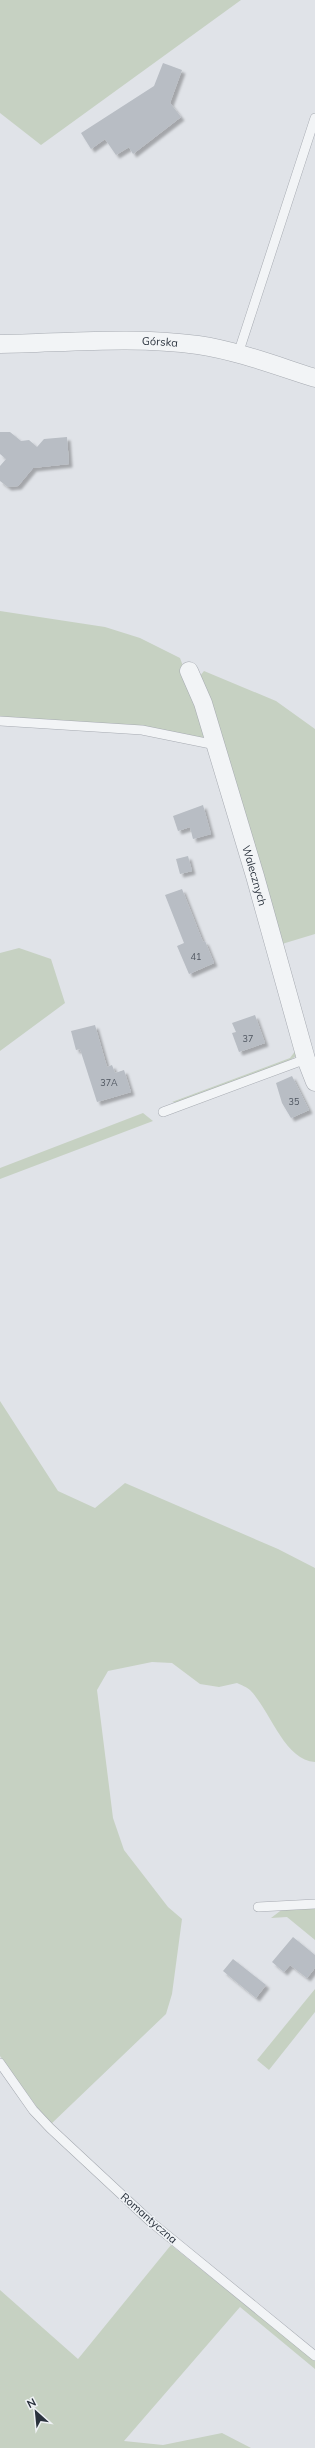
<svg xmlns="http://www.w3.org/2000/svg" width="315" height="2448" font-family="Mulish,sans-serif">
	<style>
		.green { fill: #c6d1c2 }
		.building { fill: #b8bdc4; filter: url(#shadow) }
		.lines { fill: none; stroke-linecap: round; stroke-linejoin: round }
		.service-casing { stroke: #a6aab1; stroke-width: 10 }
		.minor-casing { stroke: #a6aab1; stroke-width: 19 }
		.service { stroke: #f2f4f6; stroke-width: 9 }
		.minor { stroke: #f2f4f6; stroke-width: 18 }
		.labels { text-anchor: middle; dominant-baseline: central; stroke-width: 3; stroke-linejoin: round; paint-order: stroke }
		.number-label { font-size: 9px; fill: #4e555f }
		.street-label { font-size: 11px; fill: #2a323d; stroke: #eff2f5 }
	</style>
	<defs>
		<filter id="shadow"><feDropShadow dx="3.5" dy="3.5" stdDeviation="1" flood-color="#0004"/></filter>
	</defs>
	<rect width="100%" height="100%" fill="#e0e3e8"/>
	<path class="green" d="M 0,0 L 241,0 L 41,145 L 0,113 Z
		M 0,611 L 105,627 L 140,638 L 180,658 L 210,739 L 143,727 L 0,717 Z
		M 204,671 L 276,701 L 315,729 L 315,934 L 282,944 L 199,677 Z
		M 19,948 L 51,959 L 65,1003 L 0,1051 L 0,953 Z
		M 296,1050 L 298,1055 L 290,1060 L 177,1103 L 172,1102 L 290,1058 Z
		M 143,1113 L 153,1121 L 0,1179 L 0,1168 Z
		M 0,1401 L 58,1491 L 95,1508 L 125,1483 L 278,1549 L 315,1568 L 315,1762 C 284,1760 270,1710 250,1690 C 247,1687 241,1685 237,1683 L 219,1687 L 200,1684 L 172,1663 L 152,1662 L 108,1671 L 97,1690 L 113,1818 L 124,1850 L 168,1907 L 182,1919 L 172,1994 L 166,2014 L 50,2125 L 0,2056 Z
		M 315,1907 L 315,1940 L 287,1917 L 271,1918 L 284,1908 Z
		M 315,1989 L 315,2012 L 269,2070 L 257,2060 Z
		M 171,2245 L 315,2361 L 315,2369 L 240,2307 L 124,2441 L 163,2445 L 222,2433 L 251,2448 L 0,2448 L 0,2290 L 78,2359 Z"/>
	<path class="building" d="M 163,63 L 182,70 L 170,103 L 181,117 L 133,154 L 129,147 L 116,155 L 105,139 L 91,149 L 81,133 L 154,86 Z
		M 0,432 L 10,432 L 21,441 L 29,440 L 37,447 L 44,439 L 67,437 L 69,464 L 33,468 L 18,486 L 8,487 L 0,481 L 0,466 L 6,459 L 0,454 Z
		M 203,805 L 211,834 L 193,839 L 190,827 L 178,831 L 173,816 Z
		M 188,856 L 192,871 L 180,874 L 176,859 Z
		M 182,889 L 203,942 L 205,941 L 214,963 L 189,974 L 177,946 L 184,943 L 165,895 Z
		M 255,1015 L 265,1043 L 239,1052 L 232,1033 L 236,1032 L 232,1023 Z
		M 95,1025 L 107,1067 L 112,1065 L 115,1073 L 124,1070 L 131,1092 L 97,1102 L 80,1049 L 76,1050 L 71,1031 Z
		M 292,1076 L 309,1110 L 291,1118 L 282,1103 L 276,1083 Z
		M 293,1937 L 315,1955 L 315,1968 L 307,1978 L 290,1965 L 284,1972 L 272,1962 Z
		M 233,1959 L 266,1985 L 256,1998 L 223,1971 Z"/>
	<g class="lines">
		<defs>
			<path id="service" d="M 238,354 L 315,118
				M 0,721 L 142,730 L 216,745
				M 163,1112 L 306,1059
				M 258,1907 L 315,1904
				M 0,2063 L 33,2110 L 50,2128 L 151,2222 L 315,2356"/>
			<g id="minor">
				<path id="s1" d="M 0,344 C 65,343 133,336 198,345 C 238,351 277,366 315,378"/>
				<path id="s2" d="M 189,671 L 203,703 L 255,876 L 306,1059 L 315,1082"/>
			</g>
		</defs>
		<use href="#service" class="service-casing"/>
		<use href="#minor" class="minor-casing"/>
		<use href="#service" class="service"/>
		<use href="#minor" class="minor"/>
	</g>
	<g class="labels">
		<g class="number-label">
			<text x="196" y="956">41</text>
			<text x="248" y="1038">37</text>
			<text x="109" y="1082">37A</text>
			<text x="294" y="1101">35</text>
		</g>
		<g class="street-label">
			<text stroke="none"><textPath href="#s1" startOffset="160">Górska</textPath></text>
			<text stroke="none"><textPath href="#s2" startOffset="215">Walecznych</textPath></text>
			<text transform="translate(149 2218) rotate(41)">Romantyczna</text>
		</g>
	</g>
	<g transform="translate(36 2412) rotate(333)" stroke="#eff2f5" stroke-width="3" paint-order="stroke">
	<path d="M0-3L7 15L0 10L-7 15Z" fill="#2a323d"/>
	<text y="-6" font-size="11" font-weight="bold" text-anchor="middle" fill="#2a323d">N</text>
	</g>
</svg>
